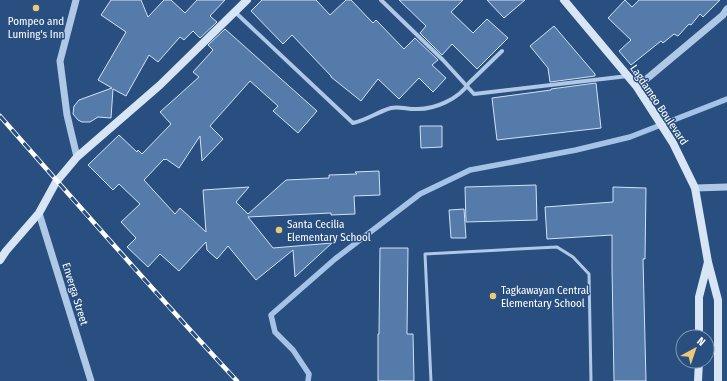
<svg xmlns="http://www.w3.org/2000/svg" width="727" height="381" font-family="'Fira Sans Condensed',sans-serif">
	<style>
		.lines { fill: none; stroke-linecap: round; stroke-linejoin: round }
		.stream { stroke: #a4c3e6; stroke-width: 5.5 }
		.building { fill: #547baa; stroke: #d2e2f5 }
		.service { stroke: #afc8e6; stroke-width: 3 }
		.minor { stroke: #afc8e6; stroke-width: 4 }
		.tertiary { stroke: #afc8e6; stroke-width: 7 }
		.secondary { stroke: #d8e5f5; stroke-width: 8 }
		.rail-casing { stroke: #fff; stroke-width: 4.5 }
		.rail { stroke: #284f80; stroke-width: 3; stroke-dasharray: 9; stroke-linecap: butt }
		.poi-dot { fill: #edc976; stroke: #284f80; stroke-width: 1.5 }
		.labels { text-anchor: middle; dominant-baseline: central; stroke-width: 3; stroke-linejoin: round; paint-order: stroke }
		.poi-label { font-size: 11px; fill: #fff; stroke: #284f80; text-anchor: start }
		.street-label { font-size: 11px; fill: #fff; stroke: #284f80 }
	</style>
	<rect width="100%" height="100%" fill="#284f80"/>
	<g class="lines">
		<path class="stream" d="M 308,381 L 309,374 L 293,350 L 275,332 L 271,315 L 335,259 L 420,194 L 470,170 L 576,150 L 630,137 L 727,99"/>
	</g>
	<path class="building" d="M 111,0 L 141,0 L 148,17 L 164,0 L 171,0 L 185,13 L 197,0 L 225,0 L 210,16 L 217,22 L 200,38 L 193,31 L 184,40 L 180,37 L 158,62 L 149,55 L 126,96 L 113,89 L 111,118 L 98,117 L 90,122 L 82,122 L 78,120 L 73,114 L 74,106 L 79,100 L 112,88 L 98,80 L 126,32 L 101,15 Z
		M 262,0 L 316,0 L 330,15 L 346,0 L 351,0 L 373,23 L 376,20 L 404,49 L 415,38 L 438,60 L 432,65 L 446,78 L 433,92 L 419,78 L 399,99 L 378,79 L 361,101 L 331,77 L 331,76 L 292,35 L 283,44 L 251,11 Z
		M 399,0 L 463,0 L 451,12 L 473,33 L 487,19 L 508,38 L 477,69 L 452,44 L 442,55 L 420,33 L 426,26 Z
		M 487,0 L 525,0 L 504,18 Z
		M 625,0 L 632,7 L 639,0 L 720,0 L 703,17 L 700,14 L 691,25 L 689,24 L 678,36 L 674,34 L 663,43 L 661,41 L 631,65 L 619,51 L 631,40 L 608,18 Z
		M 554,26 L 595,74 L 595,76 L 550,82 L 548,68 L 530,46 Z
		M 225,29 L 317,111 L 298,133 L 273,111 L 278,106 L 250,81 L 210,126 L 223,139 L 202,161 L 200,136 L 179,168 L 166,159 L 165,160 L 164,159 L 144,180 L 175,214 L 180,208 L 206,232 L 203,190 L 249,187 L 236,202 L 248,214 L 286,180 L 329,178 L 329,175 L 357,174 L 355,172 L 379,171 L 380,195 L 354,196 L 355,214 L 331,215 L 331,213 L 248,217 L 273,248 L 332,243 L 295,277 L 293,250 L 256,280 L 228,246 L 217,259 L 207,250 L 206,242 L 179,271 L 160,254 L 148,267 L 127,247 L 136,238 L 121,222 L 140,204 L 119,184 L 113,190 L 88,165 L 119,135 L 137,152 L 138,150 L 142,154 L 171,124 L 160,112 L 199,77 L 193,72 L 213,50 L 208,45 Z
		M 596,83 L 601,128 L 497,140 L 492,98 L 551,90 L 551,89 Z
		M 420,126 L 442,126 L 442,147 L 421,148 Z
		M 536,185 L 537,220 L 466,222 L 465,187 Z
		M 613,187 L 646,188 L 645,259 L 643,259 L 646,381 L 614,381 L 612,268 L 612,235 L 547,239 L 545,207 L 613,202 Z
		M 464,209 L 466,238 L 451,238 L 449,210 Z
		M 380,248 L 408,248 L 407,334 L 413,334 L 414,381 L 378,381 L 378,334 L 379,334 Z"/>
	<g class="lines">
		<path class="service" d="M 431,381 L 425,254 L 557,247 L 573,257 L 589,274 L 591,381"/>
		<path class="minor" d="M 381,0 L 443,60 L 474,94 L 628,76
			M 235,12 L 353,123 C 367,120 377,112 391,108 C 398,106 407,109 415,109 C 434,110 459,99 469,83 L 502,51"/>
		<path class="tertiary" d="M 76,0 L 60,61 L 67,115 L 77,157
			M 637,87 L 723,15 L 727,9
			M 695,188 L 727,187
			M 39,213 L 91,381"/>
		<path class="secondary" d="M 564,0 L 637,87 L 673,143 L 695,188 L 708,262 L 718,300 L 718,381
			M 0,260 L 6,251 L 39,213 L 56,182 L 77,157 L 160,85 L 247,0
			M 699,337 L 699,297 L 708,262
			M 698,381 L 699,361"/>
		<defs>
			<path id="rail" d="M 0,116 C 78,205 156,294 237,381"/>
		</defs>
		<use href="#rail" class="rail-casing"/>
		<use href="#rail" class="rail"/>
	</g>
	<g class="poi-dot">
		<circle cx="36" cy="8" r="4"/>
		<circle cx="279" cy="230" r="4"/>
		<circle cx="493" cy="296" r="4"/>
	</g>
	<g class="labels">
		<g class="poi-label">
			<text x="36" y="21" text-anchor="middle">Pompeo and<tspan x="36" dy="13">Luming's Inn</tspan></text>
			<text x="287" y="224">Santa Cecilia<tspan x="287" dy="13">Elementary School</tspan></text>
			<text x="501" y="290">Tagkawayan Central<tspan x="501" dy="13">Elementary School</tspan></text>
		</g>
		<g class="street-label">
			<text transform="translate(659 105) rotate(56)">Lagdameo Boulevard</text>
			<text transform="translate(75 294) rotate(73)">Enverga Street</text>
		</g>
	</g>
	<g transform="translate(695 349) rotate(40)"><circle r="19" fill="#284f80" stroke="#7e95b3"/>
	<path d="M0-3L7 15L0 10L-7 15Z" fill="#edc976"/>
	<text y="-6" font-size="11" font-weight="bold" text-anchor="middle" fill="#ffffff">N</text>
	</g>
</svg>
